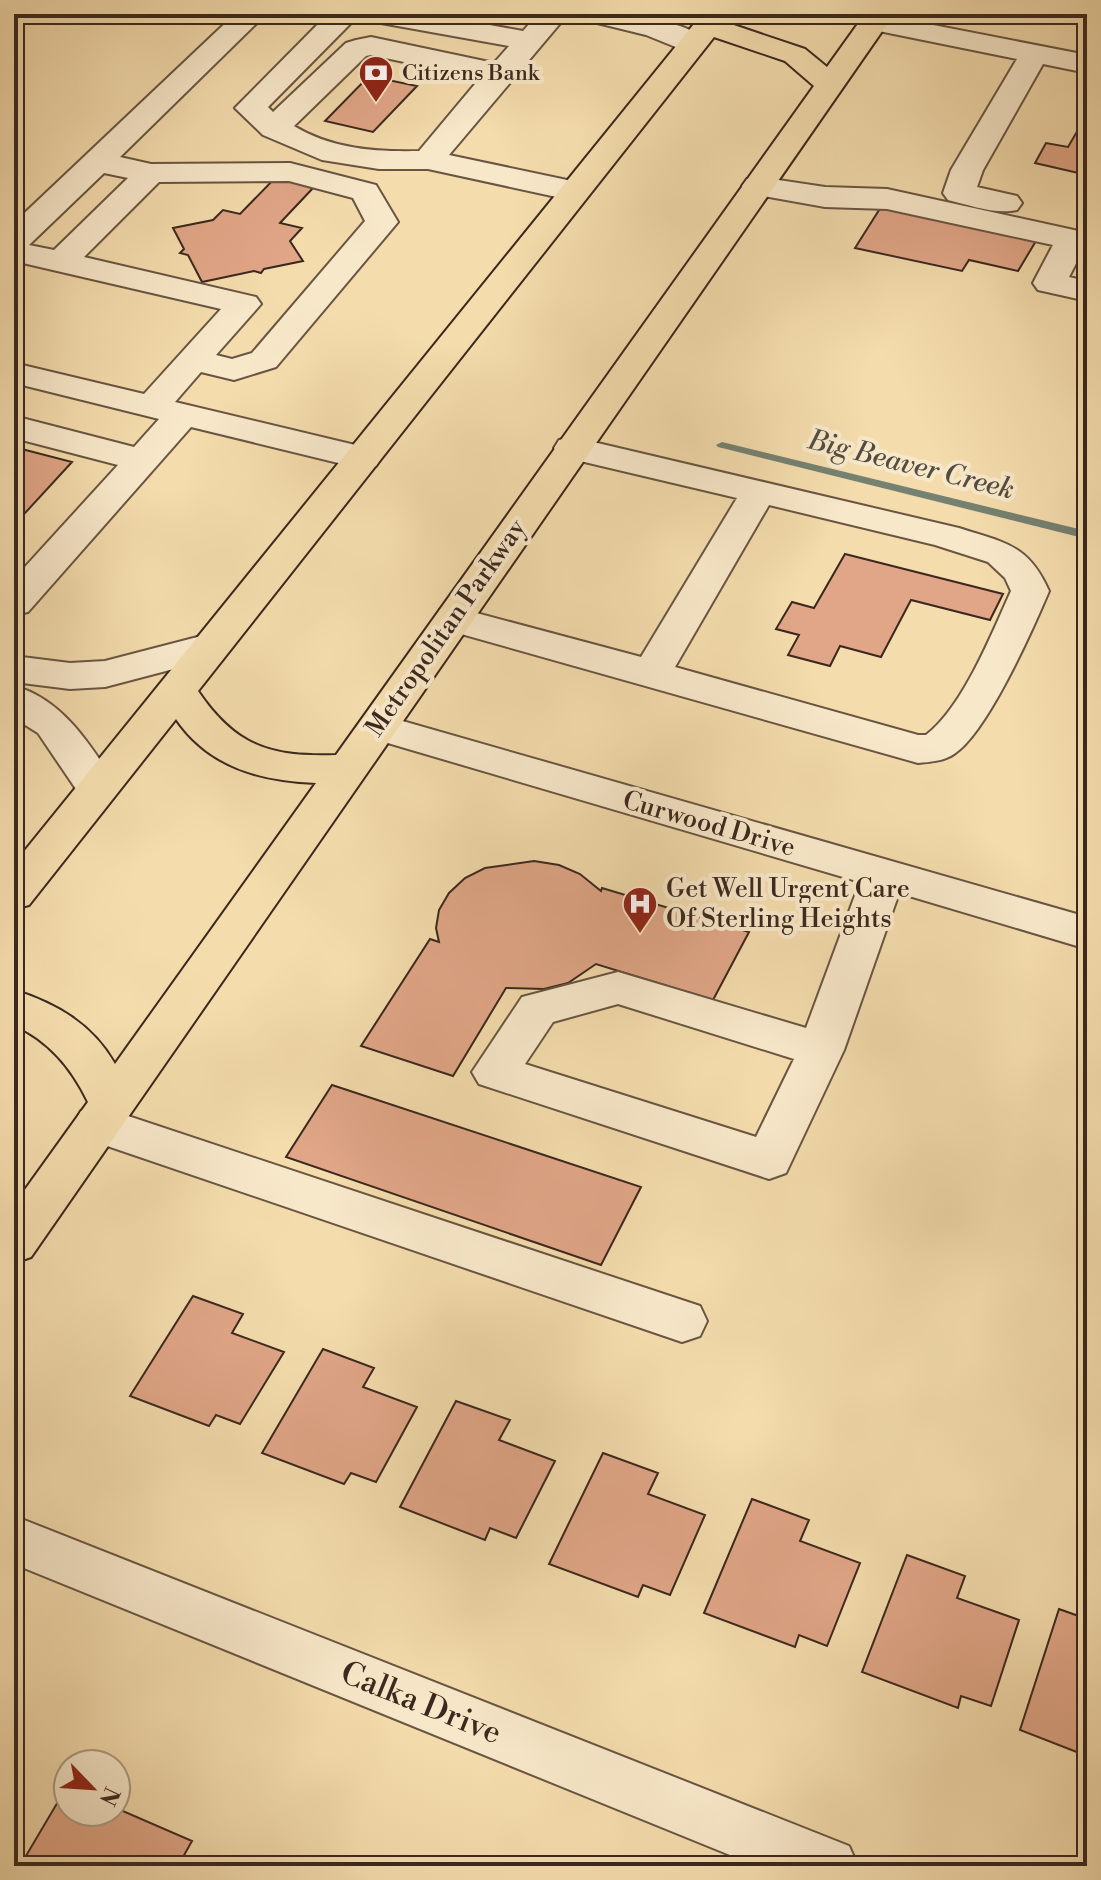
<svg xmlns="http://www.w3.org/2000/svg" width="1101" height="1880" font-family="'Libre Bodoni',serif">
	<style>
		.lines { fill: none; stroke-linecap: round; stroke-linejoin: round }
		.stream { fill: #758171; fill-rule: evenodd }
		.building { fill: #e0a687; stroke: #3b281e; stroke-width: 2 }
		.minor-casing { stroke: #695542; stroke-width: 4 }
		.major-casing { stroke: #3b281e; stroke-width: 4 }
		.minor { fill: #f8e8ca; fill-rule: evenodd }
		.major { fill: #f4dcad; fill-rule: evenodd }
		.labels { text-anchor: middle; dominant-baseline: central; stroke-width: 8; stroke-linejoin: round; paint-order: stroke }
		.far-poi-label { font-size: 22px; fill: #3b281e; stroke: #f8e8ca; text-anchor: start }
		.street-label { font-size: 26px; fill: #3b281e; stroke: #f8e8ca }
		.poi-label { font-size: 26px; fill: #3b281e; stroke: #f8e8ca; text-anchor: start }
		.water-label { font-size: 28px; font-style: italic; fill: #534d41; stroke: #f8e8ca }
		.near-street-label { font-size: 32px; fill: #3b281e; stroke: #f8e8ca }
	</style>
	<rect width="100%" height="100%" fill="#f4dcad"/>
	<filter id="stains"><feTurbulence type="fractalNoise" baseFrequency=".0025" numOctaves="4"/><feColorMatrix values="0 0 0 0 .2 0 0 0 0 .09 0 0 0 0 .02 0 0 0 .5 -.17"/></filter>
	<radialGradient id="worn" r=".72"><stop offset=".6" stop-color="#630" stop-opacity="0"/><stop offset="1" stop-color="#630" stop-opacity=".3"/></radialGradient>
	<g class="lines">
		<path class="stream" d="M 722,442 L 1087,531 L 1087,539 L 718,447 L 716,445 Z"/>
	</g>
	<path class="building" d="M 369,76 L 417,86 L 373,132 L 325,121 Z
		M 1085,118 L 1087,175 L 1035,163 L 1046,143 L 1068,147 Z
		M 275,178 L 314,187 L 280,223 L 302,228 L 290,241 L 303,261 L 264,269 L 261,273 L 254,271 L 202,282 L 188,255 L 180,253 L 184,249 L 173,228 L 213,220 L 223,210 L 240,214 Z
		M 881,207 L 1036,241 L 1018,271 L 969,260 L 962,271 L 855,248 Z
		M 14,447 L 72,462 L 14,525 Z
		M 845,554 L 1003,594 L 990,620 L 911,600 L 881,657 L 840,646 L 830,666 L 788,655 L 799,635 L 776,629 L 792,602 L 814,608 Z
		M 534,861 L 559,865 L 580,874 L 601,891 L 602,888 L 749,932 L 713,1000 L 596,964 L 568,983 L 544,989 L 506,988 L 453,1076 L 361,1046 L 430,939 L 439,942 L 436,928 L 439,910 L 449,893 L 465,878 L 485,868 Z
		M 332,1085 L 641,1187 L 601,1265 L 286,1157 Z
		M 193,1296 L 243,1314 L 232,1333 L 284,1352 L 240,1424 L 216,1415 L 209,1426 L 130,1396 Z
		M 323,1349 L 374,1368 L 363,1387 L 417,1407 L 376,1482 L 351,1473 L 344,1484 L 262,1453 Z
		M 456,1401 L 510,1420 L 499,1440 L 555,1461 L 516,1538 L 490,1528 L 485,1540 L 400,1507 Z
		M 603,1453 L 658,1473 L 648,1494 L 705,1515 L 670,1595 L 643,1585 L 638,1597 L 549,1564 Z
		M 752,1499 L 809,1520 L 800,1541 L 860,1563 L 827,1646 L 799,1635 L 795,1647 L 704,1613 Z
		M 907,1555 L 965,1576 L 957,1598 L 1019,1620 L 991,1706 L 961,1696 L 958,1708 L 862,1672 Z
		M 1059,1609 L 1087,1619 L 1087,1756 L 1020,1730 Z
		M 59,1800 L 68,1804 L 68,1812 L 91,1814 L 116,1812 L 116,1808 L 192,1841 L 178,1866 L 20,1866 Z"/>
	<g class="lines">
		<defs>
			<path id="minor" d="M 235,14 L 266,14 L 120,157 L 151,164 L 290,163 L 376,185 L 398,222 L 276,367 L 234,380 L 201,372 L 175,402 L 376,450 L 381,458 L 376,466 L 363,469 L 191,427 L 28,612 L 14,615 L 14,579 L 118,465 L 14,438 L 14,416 L 134,447 L 159,419 L 14,383 L 14,363 L 144,394 L 221,309 L 14,261 L 14,223 ZM 104,173 L 128,178 L 54,250 L 29,245 ZM 289,181 L 353,198 L 365,221 L 252,353 L 232,359 L 216,355 L 261,304 L 256,297 L 84,257 L 159,182 Z
				M 328,14 L 429,14 L 523,31 L 538,14 L 568,14 L 449,155 L 586,184 L 591,191 L 586,198 L 575,201 L 428,169 L 379,169 L 322,160 L 263,135 L 235,108 ZM 370,20 L 381,23 L 509,46 L 494,63 L 371,37 L 356,40 L 346,43 L 273,112 L 268,107 L 351,23 ZM 371,55 L 480,78 L 419,151 C 375,152 332,149 294,126 L 366,56 Z
				M 581,14 C 612,14 688,16 708,44 L 703,50 L 693,53 L 683,50 L 646,35 L 585,20 Z
				M 877,14 L 1087,55 L 1087,73 L 1043,64 L 983,170 L 977,187 L 1017,196 L 1022,203 L 1017,210 C 996,215 969,205 948,200 L 943,193 L 951,170 L 1017,59 L 864,28 L 860,22 L 864,16 Z
				M 758,177 L 825,187 L 887,189 L 1083,232 L 1087,242 L 1069,277 L 1087,281 L 1087,301 L 1038,290 L 1033,283 L 1053,245 L 887,209 L 825,207 L 747,193 L 742,186 L 747,179 Z
				M 572,437 L 959,528 C 1005,543 1028,544 1049,591 C 1033,629 987,733 954,754 C 944,761 930,762 918,763 L 440,628 L 435,619 L 440,610 L 454,607 L 641,657 L 737,498 L 559,456 L 554,448 L 559,440 ZM 769,505 L 935,545 L 988,562 L 1005,578 L 1011,591 C 992,633 963,707 926,735 L 918,735 L 675,667 Z
				M 209,634 L 223,638 L 229,647 L 223,656 L 105,687 L 70,689 L 14,682 L 14,656 L 70,663 L 105,661 Z
				M 14,686 C 63,699 92,747 118,788 L 112,798 L 97,802 L 82,798 L 38,733 L 14,718 Z
				M 378,714 L 1087,917 L 1087,949 L 899,893 L 844,1050 L 786,1173 L 769,1179 L 479,1084 L 472,1072 L 522,997 L 618,972 L 806,1028 L 860,882 L 364,736 L 358,727 L 364,718 ZM 618,1004 L 794,1059 L 756,1137 L 525,1064 L 553,1022 Z
				M 98,1106 L 700,1306 L 707,1321 L 700,1336 L 682,1342 L 81,1137 L 74,1124 L 81,1111 Z
				M 14,1516 L 849,1846 L 858,1866 L 757,1866 L 14,1564 Z"/>
			<path id="major" d="M 702,14 L 731,14 L 725,22 L 805,49 L 827,67 L 865,14 L 894,14 L 31,1257 L 14,1263 L 14,1205 L 88,1102 C 71,1067 49,1041 14,1025 L 14,990 C 57,1004 92,1024 115,1064 L 316,783 C 260,781 209,767 176,719 L 29,905 L 14,909 L 14,864 ZM 714,37 L 785,61 L 814,86 L 336,755 C 271,757 236,747 198,691 Z"/>
		</defs>
		<use href="#minor" class="minor-casing"/>
		<use href="#major" class="major-casing"/>
		<use href="#minor" class="minor"/>
		<use href="#major" class="major"/>
	</g>
	<defs>
		<symbol id="bank-pin" viewBox="-11 -11 22 30"><path d="M0 17L-7.5 6A9.5 9.5 0 1 1 7.5 6Z" fill="#8f2418" stroke="#f8e8ca"/><path d="M-6-4H6V4H-6ZM0-2.3a2.3 2.3 0 1 0 0 4.6a2.3 2.3 0 1 0 0-4.6Z" fill="#fff"/></symbol>
		<symbol id="hospital-pin" viewBox="-11 -11 22 30"><path d="M0 17L-7.5 6A9.5 9.5 0 1 1 7.5 6Z" fill="#8f2418" stroke="#f8e8ca"/><path d="M-5-5h3v3.5h4V-5h3V5h-3V1.5h-4V5h-3Z" fill="#fff"/></symbol>
	</defs>
	<g fill-rule="evenodd">
		<use href="#bank-pin" x="356" y="53" width="40" height="54"/>
		<use href="#hospital-pin" x="620" y="884" width="40" height="54"/>
	</g>
	<g class="labels">
		<g class="far-poi-label">
			<text x="402" y="73">Citizens Bank</text>
		</g>
		<g class="street-label">
			<text transform="translate(446 628) rotate(-55)">Metropolitan Parkway</text>
			<text transform="translate(709 824) rotate(16)">Curwood Drive</text>
		</g>
		<g class="poi-label">
			<text x="666" y="889">Get Well Urgent Care<tspan x="666" dy="30">Of Sterling Heights</tspan></text>
		</g>
		<g class="water-label">
			<text transform="translate(911 465) rotate(14)">Big Beaver Creek</text>
		</g>
		<g class="near-street-label">
			<text transform="translate(421 1703) rotate(22)">Calka Drive</text>
		</g>
	</g>
	<rect width="1101" height="1880" fill="none" stroke="#f4dcad" stroke-width="48"/>
	<rect x="16" y="16" width="1069" height="1848" fill="none" stroke="#3b281e" stroke-width="4"/>
	<rect x="24" y="24" width="1053" height="1832" fill="none" stroke="#3b281e" stroke-width="2"/>
	<g transform="translate(92 1788) rotate(115)"><circle r="38" fill="#f8e8ca" stroke="#ac9b85" stroke-width="2"/>
	<path d="M0-6L14 30L0 20L-14 30Z" fill="#8f2418"/>
	<text y="-12" font-size="22" font-weight="bold" text-anchor="middle" fill="#3b281e">N</text>
	</g>
	<rect width="100%" height="100%" filter="url(#stains)"/>
	<rect width="100%" height="100%" fill="url(#worn)"/>
</svg>
